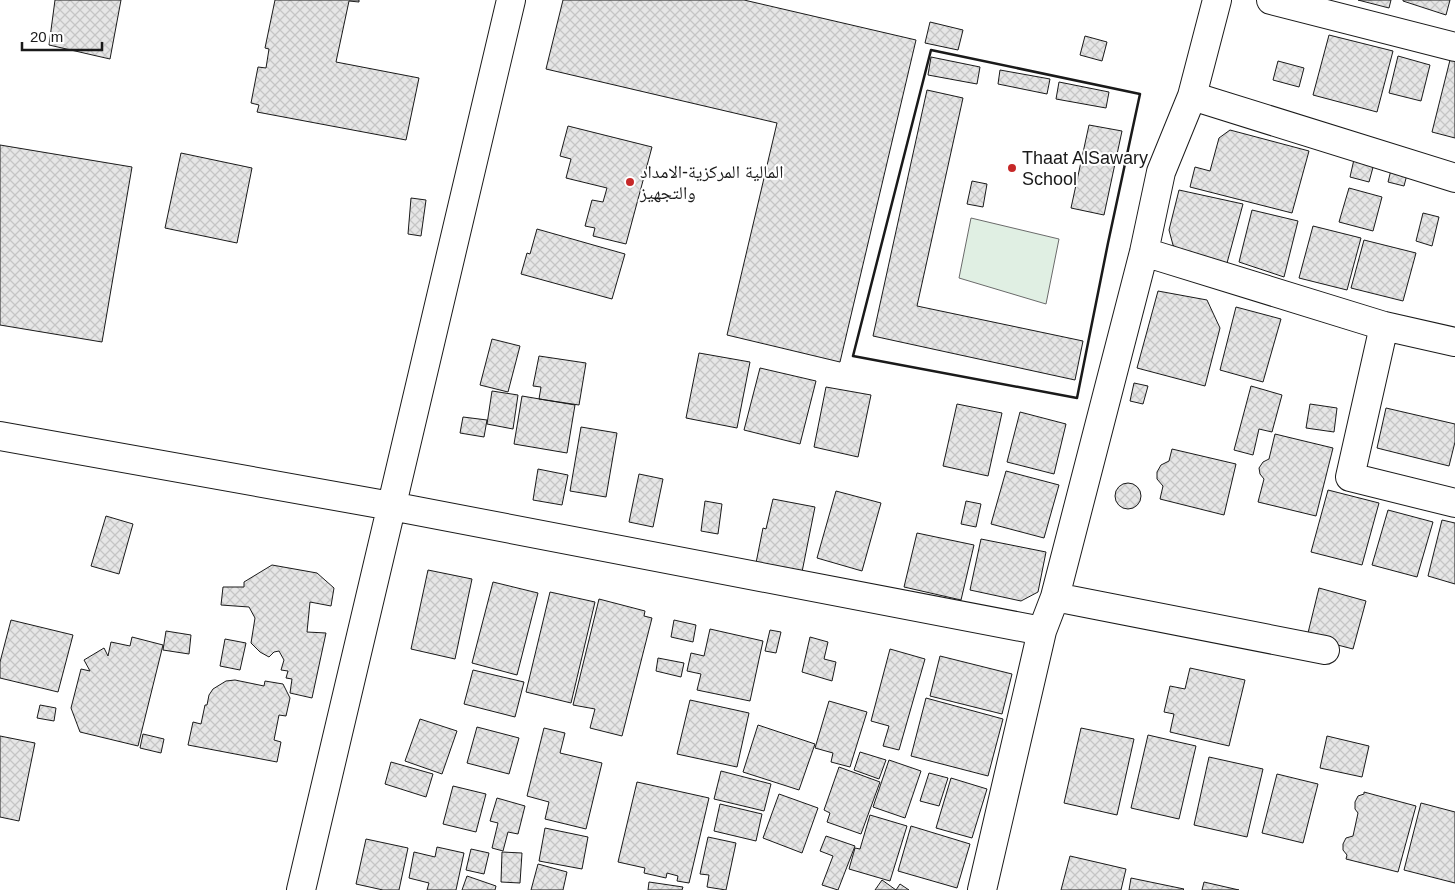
<svg xmlns="http://www.w3.org/2000/svg" width="1455" height="890" font-family="Helvetica,'Noto Naskh Arabic',sans-serif">
	<style>
		.green { fill: #e0efe3; stroke: #6a6a6a }
		.building { fill: url(#building-cross-hatch); stroke: #1a1a1a }
		.lines { fill: none; stroke-linecap: round; stroke-linejoin: round }
		.minor-casing { stroke: #1a1a1a; stroke-width: 30 }
		.minor { stroke: #fff; stroke-width: 28 }
		.wall { stroke: #1a1a1a; stroke-width: 2.5 }
		.poi-dot { fill: #c62828; stroke: #fff; stroke-width: 2 }
		.labels { text-anchor: middle; dominant-baseline: central; stroke-width: 4; stroke-linejoin: round; paint-order: stroke }
		.poi-label { font-size: 18px; fill: #1a1a1a; stroke: #fff; text-anchor: start }
	</style>
	<defs>
		<pattern id="building-cross-hatch" width="8" height="8" patternUnits="userSpaceOnUse" patternTransform="scale(1.25)"><rect width="8" height="8" fill="#e6e6e6"/><path d="M0 0l8 8M0 8l8-8" fill="none" stroke="#c5c5c5"/></pattern>
	</defs>
	<rect width="100%" height="100%" fill="#fff"/>
	<path class="green" d="M 971,218 L 1059,239 L 1046,304 L 959,278 Z"/>
	<path class="building" d="M 55,0 L 121,0 L 110,59 L 49,45 Z
		M 275,0 L 359,0 L 359,2 L 349,1 L 336,62 L 419,78 L 406,140 L 257,112 L 259,105 L 251,103 L 258,67 L 266,68 L 269,49 L 265,48 Z
		M 563,0 L 744,0 L 916,40 L 840,362 L 727,335 L 777,123 L 546,69 Z
		M 1358,0 L 1391,0 L 1389,8 Z
		M 1403,0 L 1450,0 L 1446,15 L 1403,1 Z
		M 930,22 L 963,30 L 958,50 L 925,43 Z
		M 1329,35 L 1393,51 L 1377,112 L 1313,95 Z
		M 1085,36 L 1107,42 L 1102,61 L 1080,55 Z
		M 1398,56 L 1430,65 L 1421,101 L 1389,93 Z
		M 931,57 L 980,67 L 977,84 L 928,75 Z
		M 1450,60 L 1455,61 L 1455,138 L 1432,132 Z
		M 1278,61 L 1304,68 L 1299,87 L 1273,80 Z
		M 1000,70 L 1050,79 L 1047,94 L 998,84 Z
		M 1059,82 L 1109,92 L 1106,108 L 1056,99 Z
		M 927,90 L 963,98 L 917,306 L 1083,341 L 1075,380 L 873,336 Z
		M 1089,125 L 1122,131 L 1104,215 L 1071,208 Z
		M 568,126 L 652,147 L 626,244 L 593,236 L 595,228 L 585,226 L 592,200 L 603,202 L 607,188 L 566,178 L 571,159 L 560,156 Z
		M 1230,130 L 1309,151 L 1292,213 L 1190,187 L 1195,167 L 1210,171 L 1219,138 Z
		M 0,145 L 132,167 L 102,342 L 0,325 Z
		M 181,153 L 252,168 L 237,243 L 165,228 Z
		M 1355,155 L 1375,160 L 1369,182 L 1350,177 Z
		M 1393,162 L 1409,167 L 1404,186 L 1388,182 Z
		M 972,181 L 987,184 L 983,207 L 967,204 Z
		M 1349,188 L 1382,197 L 1373,231 L 1339,222 Z
		M 1179,190 L 1243,204 L 1227,263 L 1185,256 L 1173,245 L 1169,230 Z
		M 411,198 L 426,200 L 421,236 L 408,234 Z
		M 1252,210 L 1298,221 L 1284,277 L 1239,262 Z
		M 1423,213 L 1439,217 L 1432,246 L 1416,241 Z
		M 1313,226 L 1361,238 L 1347,290 L 1299,278 Z
		M 537,229 L 625,254 L 612,299 L 521,274 L 527,253 L 530,254 Z
		M 1364,240 L 1416,253 L 1403,301 L 1351,288 Z
		M 1158,291 L 1207,300 L 1220,328 L 1205,386 L 1137,368 Z
		M 1236,307 L 1281,319 L 1263,382 L 1220,370 Z
		M 492,339 L 520,346 L 508,392 L 480,385 Z
		M 699,353 L 750,362 L 737,428 L 686,418 Z
		M 539,356 L 586,363 L 579,405 L 539,399 L 541,387 L 533,386 Z
		M 760,368 L 816,381 L 800,444 L 744,430 Z
		M 1134,383 L 1148,386 L 1143,404 L 1130,401 Z
		M 1251,386 L 1282,395 L 1272,432 L 1259,429 L 1253,455 L 1234,450 Z
		M 826,387 L 871,395 L 858,457 L 814,447 Z
		M 492,391 L 518,395 L 513,429 L 487,424 Z
		M 522,396 L 575,405 L 567,453 L 514,444 Z
		M 957,404 L 1002,413 L 988,476 L 943,466 Z
		M 1310,404 L 1337,408 L 1334,432 L 1306,428 Z
		M 1386,408 L 1455,424 L 1455,442 L 1449,466 L 1377,448 Z
		M 1020,412 L 1066,424 L 1054,474 L 1007,462 Z
		M 463,417 L 487,420 L 484,437 L 460,433 Z
		M 581,427 L 617,433 L 606,497 L 570,491 Z
		M 1275,434 L 1333,448 L 1316,516 L 1258,502 L 1264,479 L 1260,474 L 1259,468 L 1263,462 L 1269,459 Z
		M 1172,449 L 1236,464 L 1224,515 L 1160,499 L 1163,486 L 1157,479 L 1157,472 L 1161,465 L 1169,461 Z
		M 538,469 L 568,475 L 562,505 L 533,500 Z
		M 1006,471 L 1059,485 L 1044,538 L 991,524 Z
		M 639,474 L 663,479 L 653,527 L 629,522 Z
		M1115 496a13 13 0 1 1 26 0a13 13 0 1 1-26 0Z
		M 1328,490 L 1379,503 L 1362,565 L 1311,552 Z
		M 836,491 L 881,503 L 862,571 L 817,558 Z
		M 773,499 L 815,507 L 802,572 L 756,563 L 763,528 L 766,529 Z
		M 705,501 L 722,504 L 718,534 L 701,531 Z
		M 966,501 L 981,504 L 976,527 L 961,524 Z
		M 1388,510 L 1433,522 L 1417,577 L 1372,565 Z
		M 106,516 L 133,524 L 119,574 L 91,566 Z
		M 1442,520 L 1455,523 L 1455,584 L 1428,576 Z
		M 917,533 L 974,545 L 961,600 L 904,587 Z
		M 981,539 L 1046,552 L 1038,592 L 1021,601 L 970,590 Z
		M 272,565 L 317,573 L 334,588 L 331,606 L 310,602 L 307,632 L 326,633 L 312,698 L 290,693 L 292,679 L 286,678 L 288,671 L 281,670 L 284,660 L 279,651 L 274,652 L 269,657 L 260,652 L 251,643 L 255,618 L 249,607 L 221,605 L 223,587 L 244,587 L 244,582 Z
		M 428,570 L 472,579 L 455,659 L 411,649 Z
		M 493,582 L 538,593 L 517,675 L 472,663 Z
		M 1319,588 L 1366,601 L 1353,649 L 1307,637 Z
		M 550,592 L 595,602 L 571,703 L 526,692 Z
		M 599,599 L 645,611 L 644,616 L 652,618 L 622,736 L 590,728 L 595,709 L 573,705 Z
		M 11,620 L 73,635 L 58,692 L 0,678 L 0,662 Z
		M 674,620 L 696,625 L 693,642 L 671,637 Z
		M 710,629 L 763,641 L 750,701 L 697,690 L 701,674 L 687,671 L 691,653 L 704,656 Z
		M 770,630 L 781,632 L 776,653 L 765,651 Z
		M 166,631 L 191,635 L 189,654 L 163,650 Z
		M 132,637 L 163,645 L 138,746 L 80,732 L 71,708 L 81,669 L 90,671 L 84,660 L 104,648 L 108,656 L 111,642 L 130,646 Z
		M 810,637 L 828,642 L 824,659 L 836,662 L 832,681 L 802,672 Z
		M 225,639 L 246,643 L 240,670 L 220,666 Z
		M 890,649 L 925,659 L 899,750 L 883,746 L 889,726 L 871,721 Z
		M 940,656 L 1012,674 L 1002,714 L 930,696 Z
		M 658,658 L 684,663 L 681,677 L 656,671 Z
		M 1190,668 L 1245,680 L 1229,746 L 1170,732 L 1174,714 L 1164,712 L 1170,686 L 1185,689 Z
		M 473,670 L 524,682 L 515,717 L 464,704 Z
		M 235,680 L 264,686 L 265,681 L 283,684 L 290,698 L 286,716 L 279,715 L 274,740 L 281,742 L 277,762 L 188,745 L 193,722 L 201,724 L 205,705 L 207,705 L 209,695 L 213,689 L 226,681 Z
		M 926,698 L 1003,719 L 988,776 L 911,756 Z
		M 690,700 L 749,713 L 737,767 L 677,754 Z
		M 829,701 L 867,712 L 850,767 L 831,762 L 833,753 L 815,748 Z
		M 40,705 L 56,708 L 54,721 L 37,718 Z
		M 420,719 L 457,731 L 442,774 L 405,761 Z
		M 758,725 L 815,744 L 799,790 L 743,772 Z
		M 477,727 L 519,738 L 509,774 L 467,763 Z
		M 544,728 L 565,733 L 560,753 L 602,763 L 586,829 L 545,819 L 549,802 L 527,796 Z
		M 1081,728 L 1134,739 L 1117,815 L 1064,803 Z
		M 143,734 L 164,739 L 161,753 L 140,748 Z
		M 1148,735 L 1196,746 L 1179,819 L 1131,808 Z
		M 0,736 L 35,743 L 19,821 L 0,817 Z
		M 1327,736 L 1369,746 L 1362,777 L 1320,768 Z
		M 860,752 L 886,760 L 879,779 L 854,770 Z
		M 1209,757 L 1263,769 L 1247,837 L 1194,825 Z
		M 889,760 L 921,771 L 905,818 L 873,807 Z
		M 391,762 L 433,774 L 426,797 L 385,784 Z
		M 839,767 L 880,782 L 861,834 L 827,822 L 830,813 L 824,810 Z
		M 721,771 L 771,784 L 764,811 L 714,799 Z
		M 929,773 L 948,778 L 939,806 L 920,801 Z
		M 1277,774 L 1318,784 L 1303,843 L 1262,833 Z
		M 951,778 L 987,789 L 972,838 L 936,828 Z
		M 637,782 L 709,798 L 689,883 L 677,881 L 678,876 L 667,873 L 666,878 L 644,873 L 645,868 L 618,862 Z
		M 453,786 L 486,794 L 476,832 L 443,824 Z
		M 1364,792 L 1416,806 L 1398,872 L 1346,859 L 1347,855 L 1343,850 L 1343,844 L 1346,838 L 1353,836 L 1358,813 L 1355,809 L 1355,802 L 1358,796 L 1364,794 Z
		M 779,794 L 818,808 L 802,853 L 763,838 Z
		M 497,798 L 525,806 L 518,834 L 508,832 L 503,851 L 492,848 L 498,823 L 490,821 Z
		M 1421,803 L 1455,812 L 1455,883 L 1404,870 Z
		M 720,804 L 762,814 L 756,841 L 714,831 Z
		M 870,815 L 907,826 L 890,881 L 849,869 L 855,848 L 860,849 Z
		M 911,826 L 970,844 L 957,888 L 898,871 Z
		M 545,828 L 588,837 L 582,869 L 539,861 Z
		M 826,836 L 855,846 L 838,890 L 822,885 L 833,856 L 820,851 Z
		M 708,837 L 736,843 L 726,890 L 707,887 L 709,875 L 700,874 Z
		M 366,839 L 408,848 L 399,890 L 383,890 L 356,884 Z
		M 437,847 L 464,853 L 456,890 L 427,890 L 429,883 L 409,878 L 414,852 L 435,857 Z
		M 471,849 L 489,853 L 484,874 L 466,870 Z
		M 502,852 L 522,853 L 520,883 L 501,882 Z
		M 1070,856 L 1126,869 L 1121,890 L 1061,890 Z
		M 538,864 L 567,872 L 563,890 L 531,890 Z
		M 467,876 L 496,886 L 495,890 L 462,890 Z
		M 1131,878 L 1184,889 L 1183,890 L 1129,890 Z
		M 882,880 L 896,890 L 875,890 Z
		M 649,882 L 683,887 L 682,890 L 648,890 Z
		M 1204,882 L 1239,890 L 1202,890 Z
		M 900,884 L 909,890 L 896,890 Z"/>
	<g class="lines">
		<defs>
			<path id="minor" d="M 1271,0 L 1455,47
				M 1192,96 L 1455,178
				M 1144,252 L 1384,326 L 1455,342
				M 1384,326 L 1350,477 L 1455,503
				M 0,436 L 391,506 L 1042,631
				M 1055,597 L 1325,650
				M 301,890 L 511,0
				M 982,890 L 1042,631 L 1055,597 L 1144,252 L 1161,172 L 1192,96 L 1217,0"/>
		</defs>
		<use href="#minor" class="minor-casing"/>
		<use href="#minor" class="minor"/>
		<path class="wall" d="M 931,50 L 1140,94 L 1108,243 L 1077,398 L 853,356 Z"/>
	</g>
	<g class="poi-dot">
		<circle cx="1012" cy="168" r="5"/>
		<circle cx="630" cy="182" r="5"/>
	</g>
	<g class="labels">
		<g class="poi-label">
			<text x="1022" y="158">Thaat AlSawary<tspan x="1022" dy="21">School</tspan></text>
			<text x="640" y="172">المالية المركزية-الامداد<tspan x="640" dy="21">والتجهيز</tspan></text>
		</g>
	</g>
	<path d="M22 42v8h80v-8" fill="none" stroke="#1a1a1a" stroke-width="2.5"/>
	<text x="30" y="42" font-size="15" fill="#1a1a1a" stroke="#ffffff" stroke-width="4" paint-order="stroke">20 m</text>
</svg>
